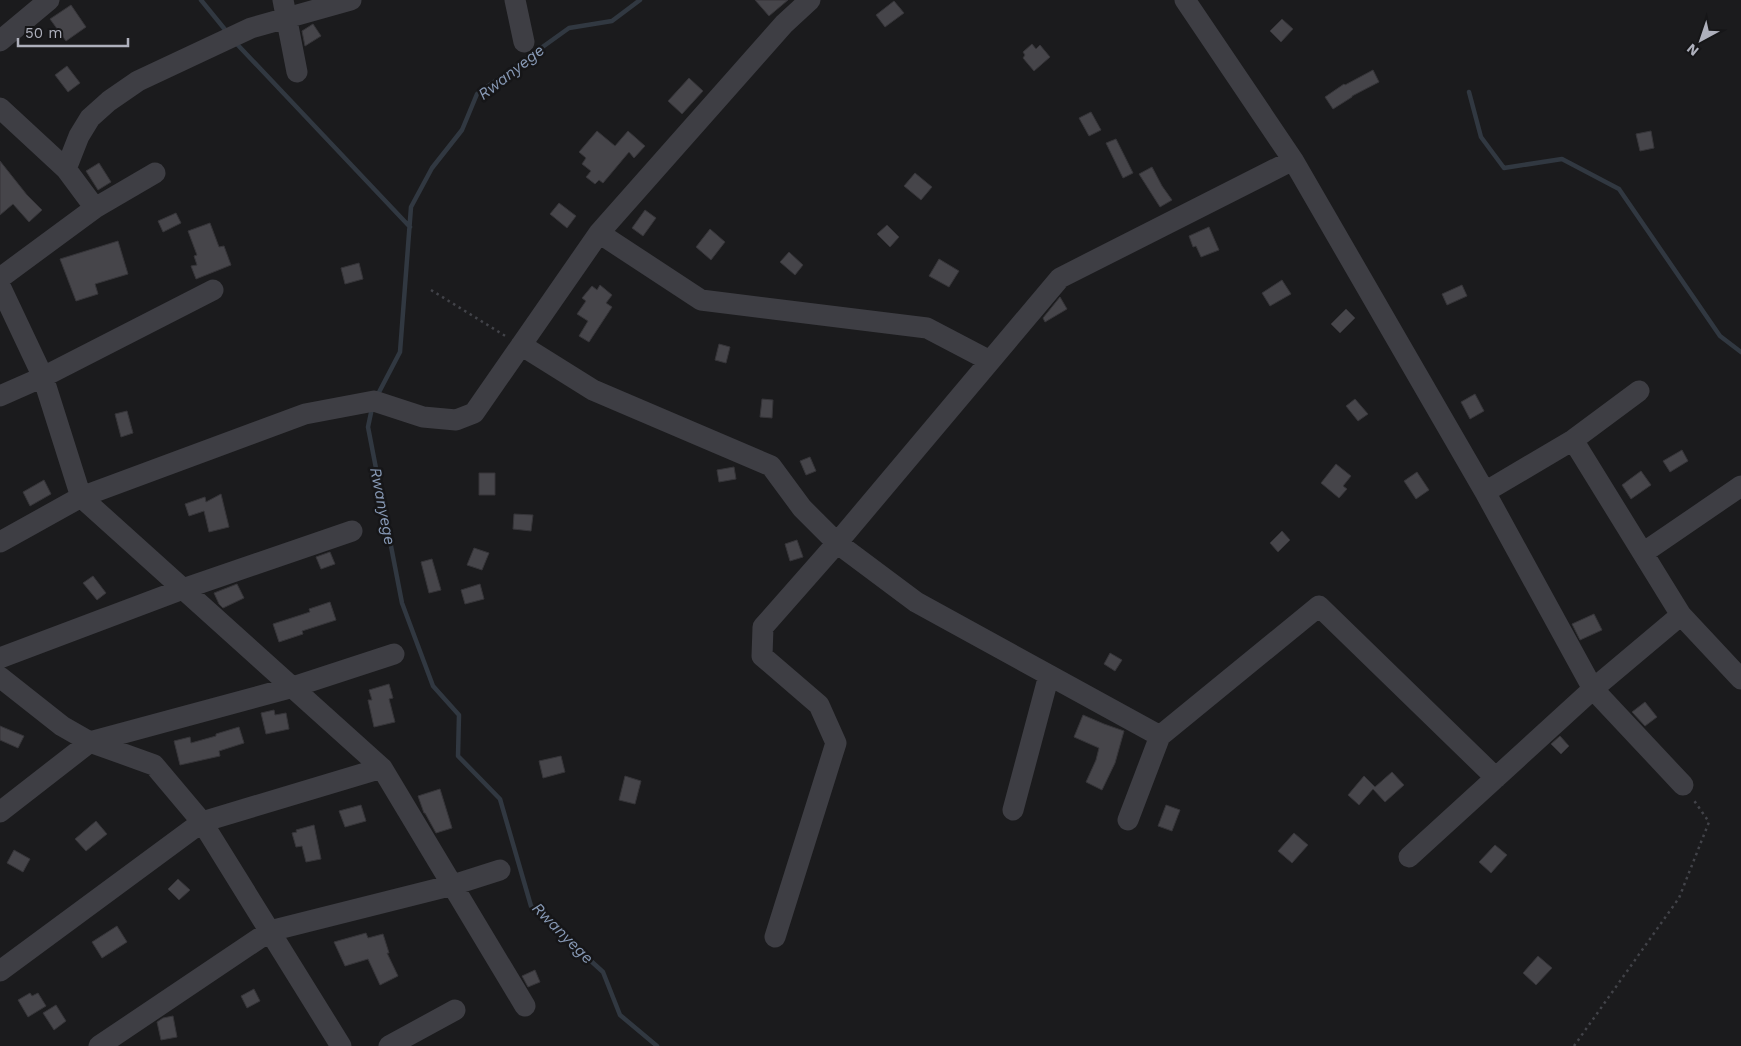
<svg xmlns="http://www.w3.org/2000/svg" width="1741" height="1046" font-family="'Work Sans',sans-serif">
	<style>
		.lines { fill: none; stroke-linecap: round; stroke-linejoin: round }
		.stream { stroke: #313841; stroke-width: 4.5 }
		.building { fill: #46454a; stroke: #363539 }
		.path { stroke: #424349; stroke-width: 2.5; stroke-dasharray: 2.5 4; stroke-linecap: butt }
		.minor { stroke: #3e3e44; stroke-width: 21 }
		.labels { text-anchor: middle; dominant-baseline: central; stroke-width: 5; stroke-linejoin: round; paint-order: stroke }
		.water-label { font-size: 16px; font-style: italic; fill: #8799b5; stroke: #161618 }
	</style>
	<rect width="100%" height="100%" fill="#1b1b1d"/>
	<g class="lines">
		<path class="stream" d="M 201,0 L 227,32
			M 235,42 L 410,227
			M 1469,92 L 1481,137 L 1504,168 L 1562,159 L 1619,189 L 1720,336 L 1741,352
			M 377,396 L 400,352 L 411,207 L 432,168 L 462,130 L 477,94 L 569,28 L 612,21 L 640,0
			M 372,408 L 368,427 L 402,603 L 433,686 L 459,715 L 458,756 L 500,799 L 531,906 L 603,972 L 620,1015 L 657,1046"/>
	</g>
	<path class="building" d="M 755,0 L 788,0 L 769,16 Z
		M 894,1 L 904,13 L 885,27 L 876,15 Z
		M 71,5 L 86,27 L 66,41 L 50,19 Z
		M 1282,19 L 1293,29 L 1281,42 L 1270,31 Z
		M 313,24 L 321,36 L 305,46 L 302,31 Z
		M 1032,44 L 1036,49 L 1040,45 L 1050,57 L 1034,71 L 1023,58 L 1025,55 L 1023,52 Z
		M 67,66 L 80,83 L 68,92 L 55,75 Z
		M 1373,70 L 1379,82 L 1352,96 L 1352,97 L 1333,109 L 1325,97 L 1344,84 L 1345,85 Z
		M 689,78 L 703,91 L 682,114 L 668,101 Z
		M 1091,112 L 1101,130 L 1089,136 L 1079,118 Z
		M 597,131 L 615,146 L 628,131 L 645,146 L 634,158 L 629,152 L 603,183 L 599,180 L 595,184 L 586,177 L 591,171 L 582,164 L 586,158 L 579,152 Z
		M 1651,131 L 1654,148 L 1640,151 L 1636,134 Z
		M 1116,139 L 1133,173 L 1123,178 L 1106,143 Z
		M 0,161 L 27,195 L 42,210 L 29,222 L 13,204 L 0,215 Z
		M 99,163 L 111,182 L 98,190 L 86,171 Z
		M 1152,167 L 1162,186 L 1172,200 L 1160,207 L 1139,174 Z
		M 915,173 L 932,187 L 921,200 L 904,186 Z
		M 559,203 L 576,216 L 567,228 L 550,214 Z
		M 645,210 L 656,218 L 643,236 L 632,228 Z
		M 176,213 L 181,223 L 163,232 L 158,221 Z
		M 210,223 L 219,247 L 224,246 L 231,265 L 196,279 L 191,266 L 197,265 L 194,256 L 197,255 L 188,231 Z
		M 887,225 L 899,237 L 890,247 L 877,234 Z
		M 1209,227 L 1219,250 L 1201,257 L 1196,246 L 1193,247 L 1189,236 Z
		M 710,229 L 725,242 L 711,260 L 696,247 Z
		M 118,241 L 128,274 L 95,284 L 98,294 L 76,301 L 60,259 Z
		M 789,252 L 803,265 L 795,275 L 780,262 Z
		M 939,259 L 959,271 L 949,287 L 929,276 Z
		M 359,263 L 363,279 L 345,284 L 341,268 Z
		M 1282,280 L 1291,294 L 1270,306 L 1262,293 Z
		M 600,285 L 612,295 L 606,303 L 612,307 L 589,342 L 579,336 L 588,321 L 577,314 L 586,301 L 582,298 L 592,286 L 597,290 Z
		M 1462,285 L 1467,296 L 1447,305 L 1442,294 Z
		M 1060,297 L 1067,309 L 1045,322 L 1043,318 Z
		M 1346,309 L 1355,318 L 1340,333 L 1331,324 Z
		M 719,344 L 730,347 L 726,363 L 715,360 Z
		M 1475,394 L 1484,411 L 1470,419 L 1461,402 Z
		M 762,399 L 773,400 L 772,418 L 760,417 Z
		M 1355,399 L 1368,414 L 1358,421 L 1346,406 Z
		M 127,411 L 133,433 L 121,437 L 115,414 Z
		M 1682,450 L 1688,461 L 1670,472 L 1663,461 Z
		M 810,457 L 816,471 L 806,475 L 800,461 Z
		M 1336,464 L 1351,476 L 1343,486 L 1347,489 L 1339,498 L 1321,483 Z
		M 734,467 L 736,479 L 719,482 L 717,470 Z
		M 1641,471 L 1651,485 L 1631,499 L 1622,485 Z
		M 1417,472 L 1429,490 L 1416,499 L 1404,481 Z
		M 479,473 L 495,473 L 495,495 L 479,495 Z
		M 44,480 L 51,494 L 30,506 L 23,492 Z
		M 221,494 L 229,527 L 209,532 L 204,511 L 189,516 L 185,504 L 205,497 L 206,502 Z
		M 514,514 L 533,515 L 531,531 L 513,529 Z
		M 1282,531 L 1290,540 L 1278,552 L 1270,543 Z
		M 797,540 L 803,557 L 790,561 L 785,544 Z
		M 474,548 L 489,553 L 482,570 L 467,565 Z
		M 330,552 L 335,564 L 321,569 L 316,557 Z
		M 432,559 L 441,590 L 429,593 L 421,562 Z
		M 93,576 L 106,593 L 97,600 L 83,583 Z
		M 237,584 L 244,598 L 223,608 L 219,604 L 214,593 Z
		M 480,584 L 484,599 L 465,604 L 461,590 Z
		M 330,602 L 336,620 L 302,631 L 303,634 L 279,642 L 273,624 L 310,612 L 309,609 Z
		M 1594,614 L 1602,630 L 1580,640 L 1572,624 Z
		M 1110,653 L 1122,660 L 1115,671 L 1104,664 Z
		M 389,684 L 393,698 L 389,699 L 395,722 L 374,727 L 368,700 L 372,700 L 369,690 Z
		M 1645,702 L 1657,717 L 1645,726 L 1632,712 Z
		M 274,710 L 275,715 L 286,713 L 289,729 L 266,734 L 261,713 Z
		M 1083,715 L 1104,724 L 1124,731 L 1115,763 L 1102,790 L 1086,782 L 1096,760 L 1099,748 L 1074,737 Z
		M 0,726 L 24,736 L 18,748 L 0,740 Z
		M 239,727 L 244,743 L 219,751 L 220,756 L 180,765 L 174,741 L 190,737 L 191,743 L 216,736 L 216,734 Z
		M 1560,736 L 1569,746 L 1561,754 L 1551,744 Z
		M 561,756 L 565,772 L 543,778 L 539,761 Z
		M 1392,772 L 1404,785 L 1385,802 L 1373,789 L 1359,805 L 1348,795 L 1364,776 L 1375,787 Z
		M 625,776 L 641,781 L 635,804 L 619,800 Z
		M 440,789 L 452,828 L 436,833 L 425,813 L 424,813 L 418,796 Z
		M 361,805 L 366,821 L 345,827 L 339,811 Z
		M 1166,805 L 1180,810 L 1172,831 L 1158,826 Z
		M 96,821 L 107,834 L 86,851 L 75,839 Z
		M 314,825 L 321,859 L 306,862 L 302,846 L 296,847 L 292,833 L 297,832 L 296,830 Z
		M 1294,833 L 1308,845 L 1292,863 L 1278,851 Z
		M 1495,845 L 1507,855 L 1491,873 L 1479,862 Z
		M 14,850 L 30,859 L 23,872 L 7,863 Z
		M 178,879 L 190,890 L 179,900 L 168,889 Z
		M 117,926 L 127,942 L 102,958 L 92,942 Z
		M 366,933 L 368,938 L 383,934 L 389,953 L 387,953 L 398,976 L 380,985 L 368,959 L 345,966 L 334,942 Z
		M 1538,956 L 1552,968 L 1536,985 L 1523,973 Z
		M 535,970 L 540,982 L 528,987 L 522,976 Z
		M 254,989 L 260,1001 L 247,1008 L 241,996 Z
		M 30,993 L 32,996 L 38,993 L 46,1006 L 28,1017 L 18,1000 Z
		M 56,1005 L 66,1021 L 54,1030 L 43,1013 Z
		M 173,1016 L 177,1037 L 161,1040 L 157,1022 L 163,1018 Z"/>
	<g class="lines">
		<path class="path" d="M 431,290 L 507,337
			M 1574,1046 L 1679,898 L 1709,822 L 1693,799"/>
		<path class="minor" d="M 283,0 L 297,72
			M 515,0 L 524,42
			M 1185,0 L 1293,160 L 1485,492 L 1593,689 L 1683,785
			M 0,41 L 49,0
			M 0,108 L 66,169 L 95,208
			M 66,169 L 79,136 L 90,118 L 109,101 L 138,81 L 251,28 L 351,0
			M 599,233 L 701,300 L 927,328 L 990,361
			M 0,278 L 95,208 L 155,173
			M 0,286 L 43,377 L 81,497 L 382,768 L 525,1006
			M 521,345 L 593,390 L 771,466 L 802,508 L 837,543 L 916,602 L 1160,736
			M 0,396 L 43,377 L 213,290
			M 1573,440 L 1681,615 L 1741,679
			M 1485,492 L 1573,440 L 1639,391
			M 0,542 L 81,497 L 305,414 L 374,401 L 423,417 L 456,420 L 474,413 L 599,233 L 784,24 L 810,0
			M 1643,553 L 1741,486
			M 0,658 L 183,589 L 352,531
			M 0,677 L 62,726 L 90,742 L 154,765 L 202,822 L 341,1046
			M 1013,810 L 1049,675
			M 0,812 L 90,742 L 293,687 L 394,654
			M 1128,820 L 1160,736 L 1319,606 L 1496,778
			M 1409,857 L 1593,689 L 1681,615
			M 775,937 L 836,743 L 819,705 L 762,656 L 763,627 L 837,543 L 1060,278 L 1293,160
			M 0,971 L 202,822 L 382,768
			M 99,1046 L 270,931 L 453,885 L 500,870
			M 389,1046 L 455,1010"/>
	</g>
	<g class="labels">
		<g class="water-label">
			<text transform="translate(511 72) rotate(-38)">Rwanyege</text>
			<text transform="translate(383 506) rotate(79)">Rwanyege</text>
			<text transform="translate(563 933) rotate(45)">Rwanyege</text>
		</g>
	</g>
	<g transform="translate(1701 40) rotate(220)" stroke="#161618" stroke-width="4" paint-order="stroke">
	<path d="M0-4L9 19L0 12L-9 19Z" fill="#aeb0bc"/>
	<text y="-8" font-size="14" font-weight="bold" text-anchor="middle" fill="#aeb0bc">N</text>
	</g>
	<path d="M18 38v8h110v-8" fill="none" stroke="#aeb0bc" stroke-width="2.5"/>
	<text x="25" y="38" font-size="15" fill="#aeb0bc" stroke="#161618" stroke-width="4" paint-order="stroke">50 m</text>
</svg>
